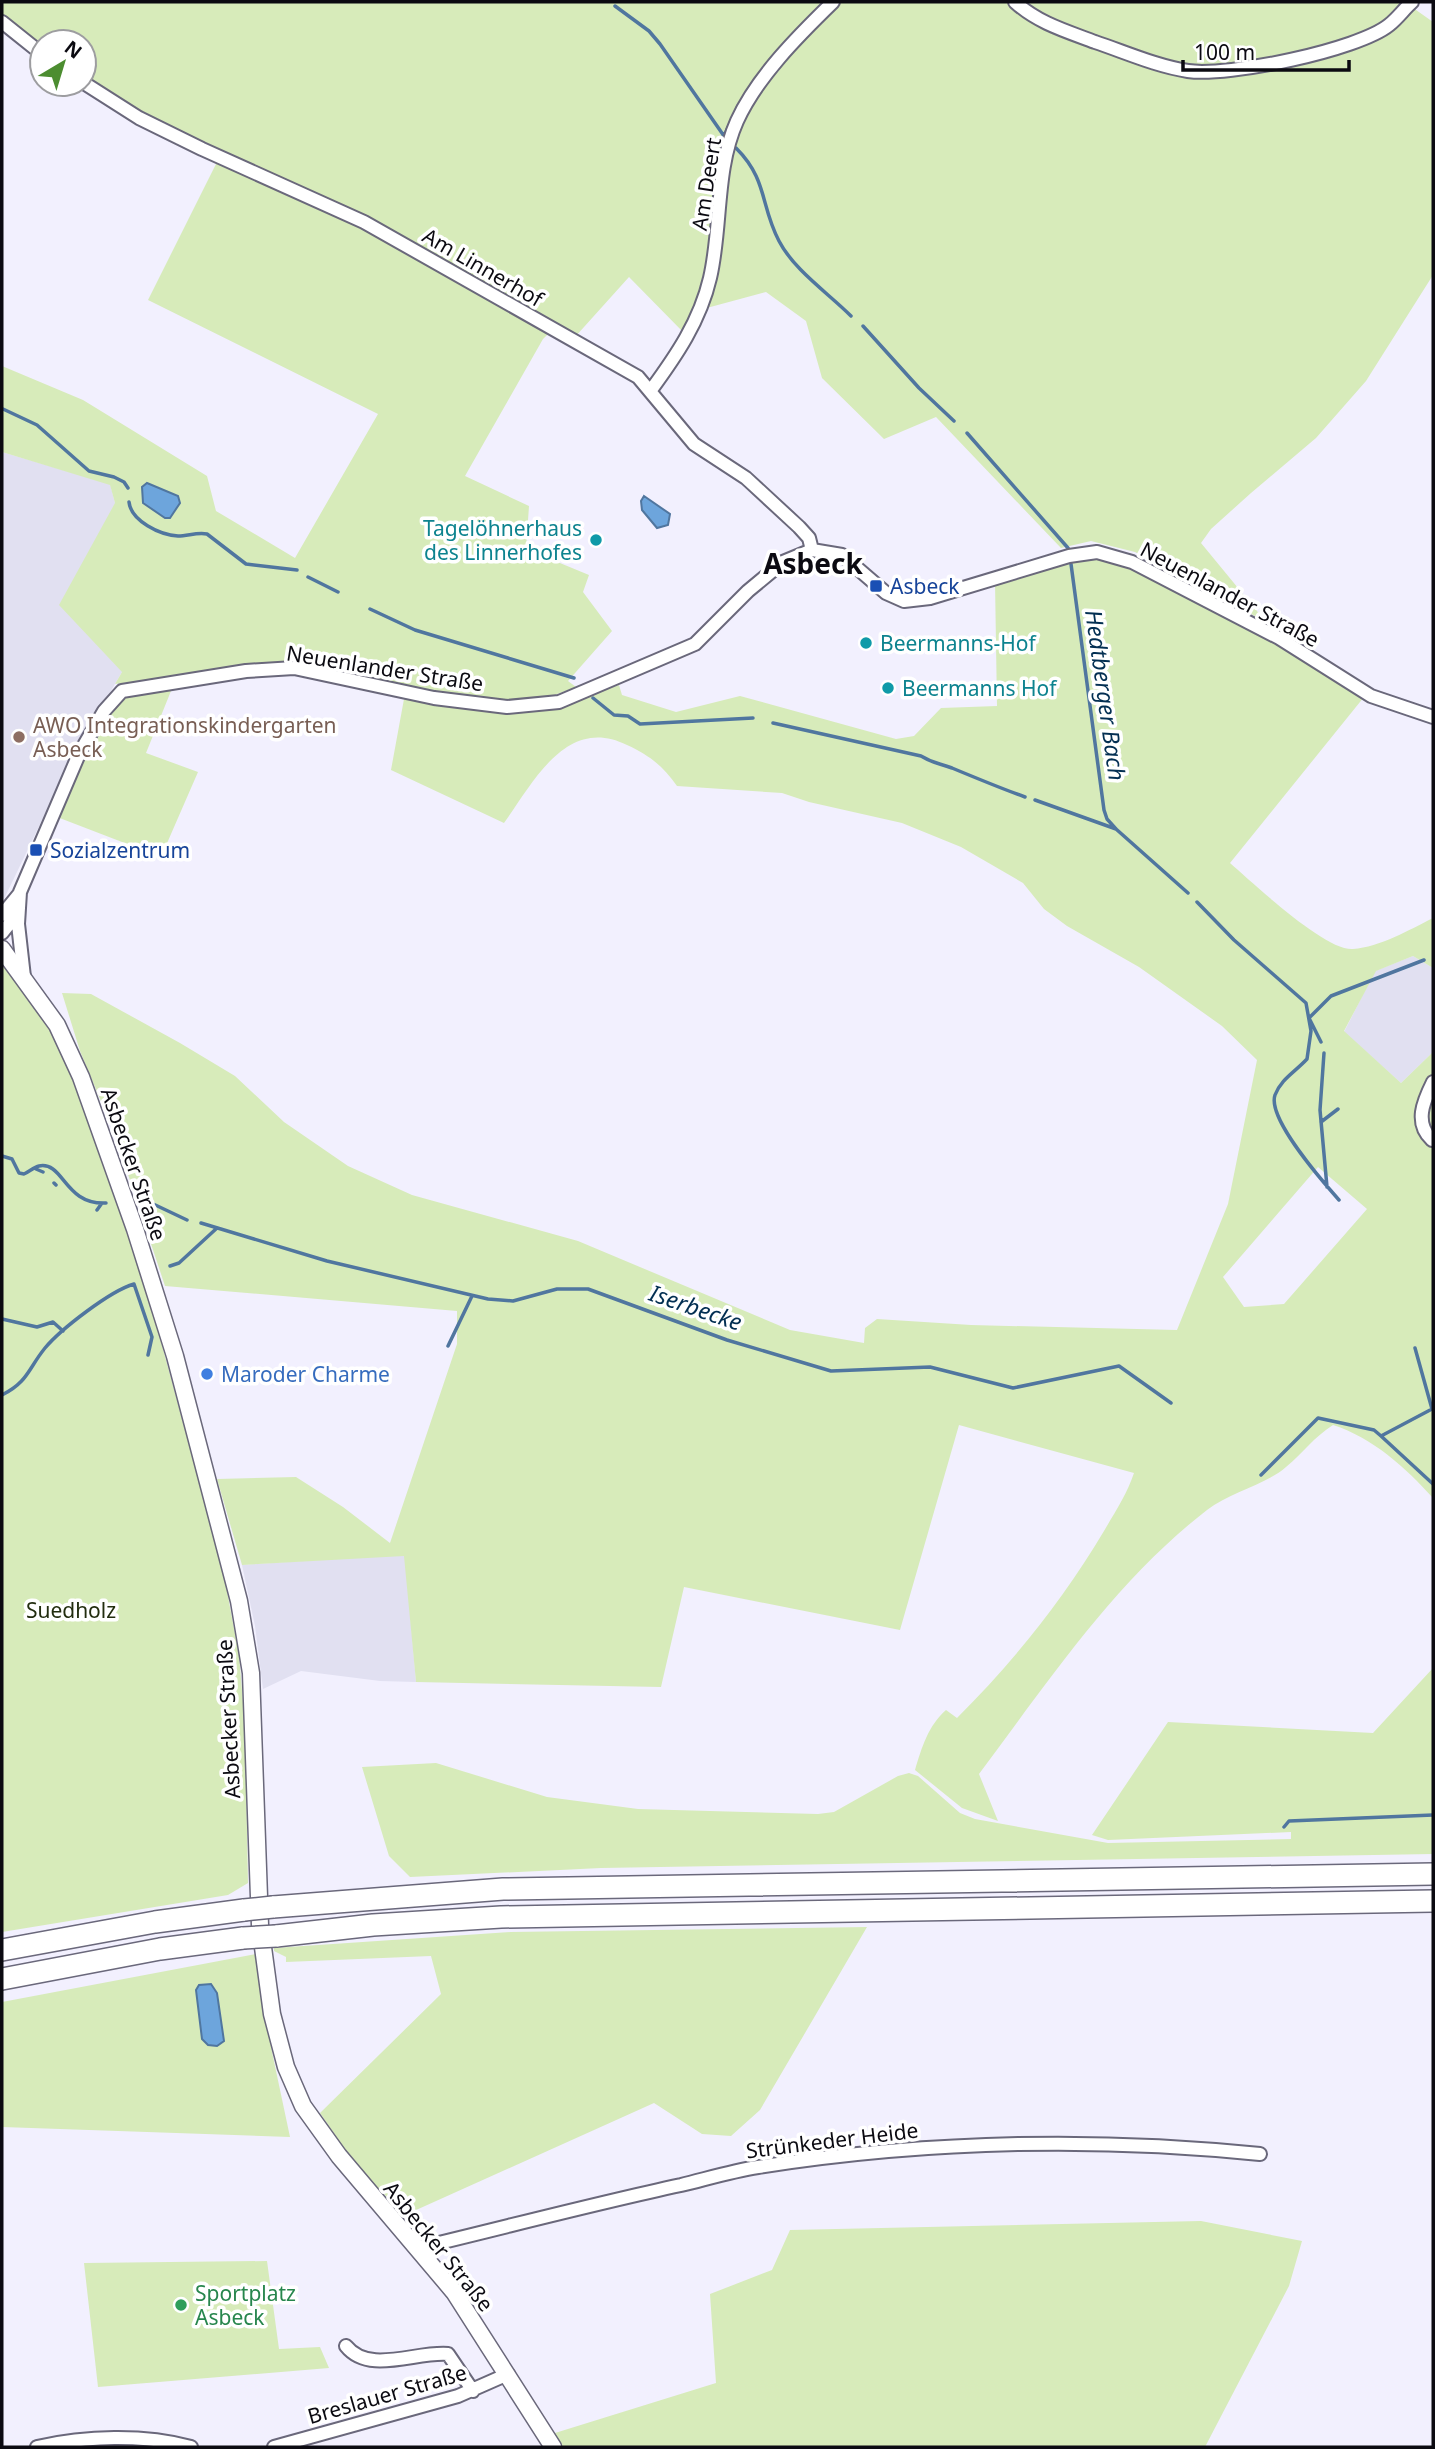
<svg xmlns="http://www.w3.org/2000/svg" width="1435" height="2449" font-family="'Noto Sans',sans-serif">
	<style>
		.built { fill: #e1e0f1 }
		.green { fill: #d7ebba; fill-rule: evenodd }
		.water { fill: #6da5dc; stroke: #50769f; stroke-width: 2 }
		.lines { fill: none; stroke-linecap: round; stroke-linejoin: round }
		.stream { stroke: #50769f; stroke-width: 3.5 }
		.minor-casing { stroke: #6a687b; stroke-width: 16 }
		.secondary-casing { stroke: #6a687b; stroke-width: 19 }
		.motorway-casing { stroke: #6a687b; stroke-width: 24 }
		.minor { stroke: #fff; stroke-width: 12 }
		.secondary { stroke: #fff; stroke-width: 16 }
		.motorway { stroke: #fff; stroke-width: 21 }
		.motorway-bridge-casing { stroke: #6a687b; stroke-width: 24; stroke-linecap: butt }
		.motorway-bridge { stroke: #fff; stroke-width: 21 }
		.culture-dot { fill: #0f9aa8; stroke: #fff; stroke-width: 2.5 }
		.transit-dot { fill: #1a4fb4; stroke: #fff; stroke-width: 2.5 }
		.education-dot { fill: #8d6e63; stroke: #fff; stroke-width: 2.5 }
		.shop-dot { fill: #3f7fe0; stroke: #fff; stroke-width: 2.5 }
		.leisure-dot { fill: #2e9e5b; stroke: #fff; stroke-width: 2.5 }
		.labels { text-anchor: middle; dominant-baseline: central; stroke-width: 7; stroke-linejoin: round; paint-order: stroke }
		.street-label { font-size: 21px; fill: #0b0a11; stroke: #fff }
		.culture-label { font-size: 21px; fill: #0d838f; stroke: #fff; text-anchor: start }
		.transit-label { font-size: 21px; fill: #164399; stroke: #fff; text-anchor: start }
		.education-label { font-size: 21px; fill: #785e54; stroke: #fff; text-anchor: start }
		.shop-label { font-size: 21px; fill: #366cbe; stroke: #fff; text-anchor: start }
		.park-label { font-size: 21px; fill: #222d0f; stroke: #fff }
		.leisure-label { font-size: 21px; fill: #27864d; stroke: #fff; text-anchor: start }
		.water-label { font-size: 23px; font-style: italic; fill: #032f52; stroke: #fff }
		.district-label { font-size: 28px; font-weight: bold; fill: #0b0a11; stroke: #fff }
	</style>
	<rect width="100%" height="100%" fill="#f2f0fe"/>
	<path class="built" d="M 2,452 L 110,484 L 115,503 L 122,672 L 75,752 L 2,903 Z
		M 1413,956 L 1433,968 L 1433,1052 L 1401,1083 L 1344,1032 L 1375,971 Z
		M 390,1555 L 405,1556 L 416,1682 L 380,1681 L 301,1671 L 263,1689 L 255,1626 L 242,1565 Z"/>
	<path class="green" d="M 2,2 L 1411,2 L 1409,5 L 1433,22 L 1433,275 L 1366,381 L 1316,438 L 1251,493 L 1211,529 L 1201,543 L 1266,622 L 1135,552 L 1091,541 L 1061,548 L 936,417 L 884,439 L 822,378 L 806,321 L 766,292 L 703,309 L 714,271 L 732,141 C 739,117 757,99 762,74 C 713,132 724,207 709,276 C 705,295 696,315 688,332 L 685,334 L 629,277 L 575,337 L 364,220 L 189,140 L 84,79 L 84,42 L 42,42 L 42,49 L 2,16 Z
		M 217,162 L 363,227 L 550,332 L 543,339 L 465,476 L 529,506 L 526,549 L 589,575 L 583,592 L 612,631 L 568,681 L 576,687 L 541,700 L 481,701 L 269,665 L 115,684 L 122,672 L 59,605 L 115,503 L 110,485 L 2,452 L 2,366 L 83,400 L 207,476 L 216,511 L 295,558 L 378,414 L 148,300 Z
		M 1089,557 C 1183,569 1282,651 1364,697 L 1230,863 C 1253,883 1325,951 1353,949 C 1380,947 1409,930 1433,918 L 1433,968 L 1413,956 L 1376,971 L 1344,1031 L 1401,1083 L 1433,1052 L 1433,1498 C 1405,1467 1373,1438 1333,1425 C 1314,1437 1303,1453 1286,1467 C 1267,1484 1230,1492 1207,1510 C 1115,1581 1048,1682 979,1774 L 998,1821 L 962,1808 L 915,1770 C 922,1747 928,1726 946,1710 L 957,1718 C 1014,1661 1063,1600 1104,1531 C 1115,1512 1127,1494 1134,1473 L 959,1425 L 900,1630 L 684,1587 L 661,1687 L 416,1682 L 404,1556 L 242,1565 L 217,1479 L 296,1477 L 343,1507 L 390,1543 L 457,1344 L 457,1311 L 165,1286 L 115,1135 L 80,1051 L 62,993 L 91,994 L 180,1043 L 235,1076 L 284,1122 L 348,1166 L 412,1195 L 578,1241 L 790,1330 L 864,1343 L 865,1328 L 877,1319 L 971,1325 L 1177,1330 L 1228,1204 L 1257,1060 L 1222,1026 L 1139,967 L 1067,926 L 1044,909 L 1023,883 L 961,847 L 902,823 L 809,802 L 782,793 L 677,786 C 663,766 649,755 627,745 C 567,715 534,781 504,823 L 391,770 L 404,699 L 504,714 L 554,708 L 619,685 L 622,695 L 676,712 L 740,696 L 896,739 L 914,736 L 941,708 L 997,706 L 995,582 L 1034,568 ZM 1318,1167 L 1367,1209 L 1284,1304 L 1244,1307 L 1223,1277 Z
		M 173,686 L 146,753 L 198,772 L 161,857 L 57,817 C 78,787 95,711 125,697 C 140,691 158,689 173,686 Z
		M 2,958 L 56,1038 L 80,1094 L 147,1290 L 223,1570 L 239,1655 L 245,1726 L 248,1883 L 228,1895 L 2,1932 Z
		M 1433,1668 L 1433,1854 L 601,1868 L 410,1877 L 389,1856 L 362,1767 L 436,1763 L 547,1797 L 638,1809 L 818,1814 L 834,1812 L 898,1776 L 909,1773 L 918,1776 L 960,1813 L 975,1819 L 1108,1843 L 1291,1839 L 1291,1832 L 1108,1840 L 1092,1835 L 1168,1722 L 1373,1733 Z
		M 867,1927 L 760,2110 L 731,2136 L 702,2134 L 654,2103 L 405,2215 L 357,2167 L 320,2113 L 441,1994 L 431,1956 L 286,1962 L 286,1957 L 274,1951 L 274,1948 L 510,1932 Z
		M 256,1954 L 272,2052 L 290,2137 L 2,2127 L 2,2002 Z
		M 1201,2221 L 1302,2241 L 1289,2286 L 1205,2447 L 554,2447 L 555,2433 L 716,2383 L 710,2294 L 772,2270 L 790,2230 Z
		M 267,2261 L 279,2349 L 320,2347 L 329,2368 L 98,2387 L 84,2263 Z"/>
	<path class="water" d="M 147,483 L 178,496 L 180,503 L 170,518 L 165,518 L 143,503 L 142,487 Z
		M 644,496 L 670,514 L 668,525 L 657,528 L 642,510 L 641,501 Z
		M 211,1984 L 217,1993 L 224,2041 L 217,2046 L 208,2045 L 202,2039 L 196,1990 L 199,1985 Z"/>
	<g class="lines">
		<path class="stream" d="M 615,6 L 649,31 L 660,44 L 724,136 L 738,106
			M 736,148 C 768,180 760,205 779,241 C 794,270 828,293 851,316
			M 863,326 L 919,388 L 954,421
			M 3,409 L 37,425 L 89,471 L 114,477 L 124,482 L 128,488
			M 967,433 L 1068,548
			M 129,502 C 131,521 160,535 178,536 C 188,536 197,532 207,534 L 246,564 L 297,570
			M 1071,564 L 1104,810 L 1107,819 L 1116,829
			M 308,577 L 338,592
			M 370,609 L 415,630 L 574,678
			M 593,698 L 614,715 L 628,716 L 640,724 L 753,718
			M 773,723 L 921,756 C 934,764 939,763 952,768 C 976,778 1000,788 1025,797
			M 1035,800 L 1116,829 L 1188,893
			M 1197,902 L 1234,940 L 1306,1003 L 1311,1031 L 1307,1059 C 1295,1072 1281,1079 1275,1095 C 1267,1118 1323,1182 1339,1200
			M 1321,1042 L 1309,1018 L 1331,996 L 1424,960
			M 1324,1053 L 1320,1110 L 1327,1187
			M 1321,1122 L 1338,1109
			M 2,1156 L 12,1159 L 19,1173 L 24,1174 C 29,1172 34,1167 39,1166 C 64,1161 64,1205 106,1203
			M 36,1169 L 43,1172
			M 54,1183 L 56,1185
			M 149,1202 L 187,1220
			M 97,1210 L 102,1203
			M 201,1223 L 327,1261 L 488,1299 L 513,1301 L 557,1289 L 588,1289 L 727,1340 L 831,1371 L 930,1367 L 1013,1388 L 1119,1366 L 1171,1403
			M 170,1266 L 179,1263 L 217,1228
			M 2,1319 L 37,1327 L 53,1322 L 63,1331
			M 448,1346 L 472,1296
			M 1415,1348 L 1432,1409 L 1381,1436 L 1433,1484
			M 2,1395 C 28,1382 28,1369 45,1348 C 61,1329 110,1291 134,1284 L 152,1337 L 148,1355
			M 1261,1475 L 1318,1418 L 1374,1430 L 1381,1436
			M 1284,1827 L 1289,1821 L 1433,1815"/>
		<defs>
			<path id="minor" d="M 1015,2 C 1038,23 1066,31 1095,42 C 1125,52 1156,66 1188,71 C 1228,77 1358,50 1389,25 C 1398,18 1404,9 1412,2
				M 2,22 L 42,54
				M 84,83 L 139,118 L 202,149 L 364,222 L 638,377 L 694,444 L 746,478 L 799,527 L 809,538 L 812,550
				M 651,390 C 676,356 700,321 710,278 C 722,227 715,170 737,121 C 757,77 798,36 833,2
				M 2,915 L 20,893
				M 2,933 L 18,913
				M 24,977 L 18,924 L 20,892 L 79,754 L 104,711 L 122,691 L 246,671 L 294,668 L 434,698 L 507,707 L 559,702 L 695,644 L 748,591 L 783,562 L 812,550 L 842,555 L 886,593 L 904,601 L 930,598 L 1069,556 L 1097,552 L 1132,562 L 1279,638 L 1371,696 L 1433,717
				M 1432,1140 C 1414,1123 1423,1102 1433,1082
				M 418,2248 C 506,2227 593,2204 681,2185 C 706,2179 732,2171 758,2167 C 924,2141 1094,2137 1260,2154
				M 346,2346 C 369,2375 416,2351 448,2354 L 473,2391
				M 37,2447 C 85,2436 144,2434 191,2447
				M 274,2447 L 458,2396 L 508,2374"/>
			<path id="secondary" d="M 2,949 L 57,1025 L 81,1077 L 135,1229 L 175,1356 L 239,1601 L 251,1673 L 260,1925 L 272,2014 L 286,2067 L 303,2106 L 339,2156 L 454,2292 L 553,2447"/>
			<path id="motorway" d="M 273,1907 L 503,1889 L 1433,1874
				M 276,1936 L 373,1925 L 501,1917 L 1433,1901
				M 2,1950 L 155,1922 L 244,1910
				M 2,1979 L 160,1949 L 243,1938"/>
		</defs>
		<use href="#minor" class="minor-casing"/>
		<use href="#secondary" class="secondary-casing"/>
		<use href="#motorway" class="motorway-casing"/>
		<use href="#minor" class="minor"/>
		<use href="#secondary" class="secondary"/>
		<use href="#motorway" class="motorway"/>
		<defs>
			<path id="motorway-bridge" d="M 244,1910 L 273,1907
				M 243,1938 L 276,1936"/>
		</defs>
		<use href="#motorway-bridge" class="motorway-bridge-casing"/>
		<use href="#motorway-bridge" class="motorway-bridge"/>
	</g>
	<g class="culture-dot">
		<circle cx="596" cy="540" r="7"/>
		<circle cx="866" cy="643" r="7"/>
		<circle cx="888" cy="688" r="7"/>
	</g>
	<g class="transit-dot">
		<rect x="869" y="579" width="14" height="14" rx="3.5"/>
		<rect x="29" y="843" width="14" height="14" rx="3.5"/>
	</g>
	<circle class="education-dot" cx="19" cy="737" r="7"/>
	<circle class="shop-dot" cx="207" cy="1374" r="7"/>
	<circle class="leisure-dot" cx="181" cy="2305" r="7"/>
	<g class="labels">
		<g class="street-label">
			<text transform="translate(706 184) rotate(-81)">Am Deert</text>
			<text transform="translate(483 267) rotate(30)">Am Linnerhof</text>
			<text transform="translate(1230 594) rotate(28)">Neuenlander Straße</text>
			<text transform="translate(385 668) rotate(9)">Neuenlander Straße</text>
			<text transform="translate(134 1164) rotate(71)">Asbecker Straße</text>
			<text transform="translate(228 1719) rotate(-93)">Asbecker Straße</text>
			<text transform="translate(832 2140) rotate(-7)">Strünkeder Heide</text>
			<text transform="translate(439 2246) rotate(51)">Asbecker Straße</text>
			<text transform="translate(387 2394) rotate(-16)">Breslauer Straße</text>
		</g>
		<g class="culture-label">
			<text x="582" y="528" text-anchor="end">Tagelöhnerhaus<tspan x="582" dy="24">des Linnerhofes</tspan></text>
			<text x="880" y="643">Beermanns-Hof</text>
			<text x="902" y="688">Beermanns Hof</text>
		</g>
		<g class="transit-label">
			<text x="890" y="586">Asbeck</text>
			<text x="50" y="850">Sozialzentrum</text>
		</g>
		<g class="education-label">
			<text x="33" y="725">AWO Integrationskindergarten<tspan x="33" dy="24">Asbeck</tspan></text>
		</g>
		<g class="shop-label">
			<text x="221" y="1374">Maroder Charme</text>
		</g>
		<g class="park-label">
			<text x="71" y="1610">Suedholz</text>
		</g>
		<g class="leisure-label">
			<text x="195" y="2293">Sportplatz<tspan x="195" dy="24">Asbeck</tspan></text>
		</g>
		<g class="water-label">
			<text transform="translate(1106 695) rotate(82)">Hedtberger Bach</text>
			<text transform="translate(696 1307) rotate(19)">Iserbecke</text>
		</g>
		<g class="district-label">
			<text x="813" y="563">Asbeck</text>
		</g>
	</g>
	<rect width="1435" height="2449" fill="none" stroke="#0b0a11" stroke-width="7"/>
	<g transform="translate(63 63) rotate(38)"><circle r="33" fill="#ffffff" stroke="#9d9da0" stroke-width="2"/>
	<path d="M0-5L12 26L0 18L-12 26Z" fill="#4c8d30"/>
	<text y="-10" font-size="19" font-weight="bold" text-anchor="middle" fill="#0b0a11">N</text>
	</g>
	<path d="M1183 60v10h166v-10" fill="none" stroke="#0b0a11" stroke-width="3.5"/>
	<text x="1194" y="60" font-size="21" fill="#0b0a11" stroke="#ffffff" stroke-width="5" paint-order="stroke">100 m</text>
</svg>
